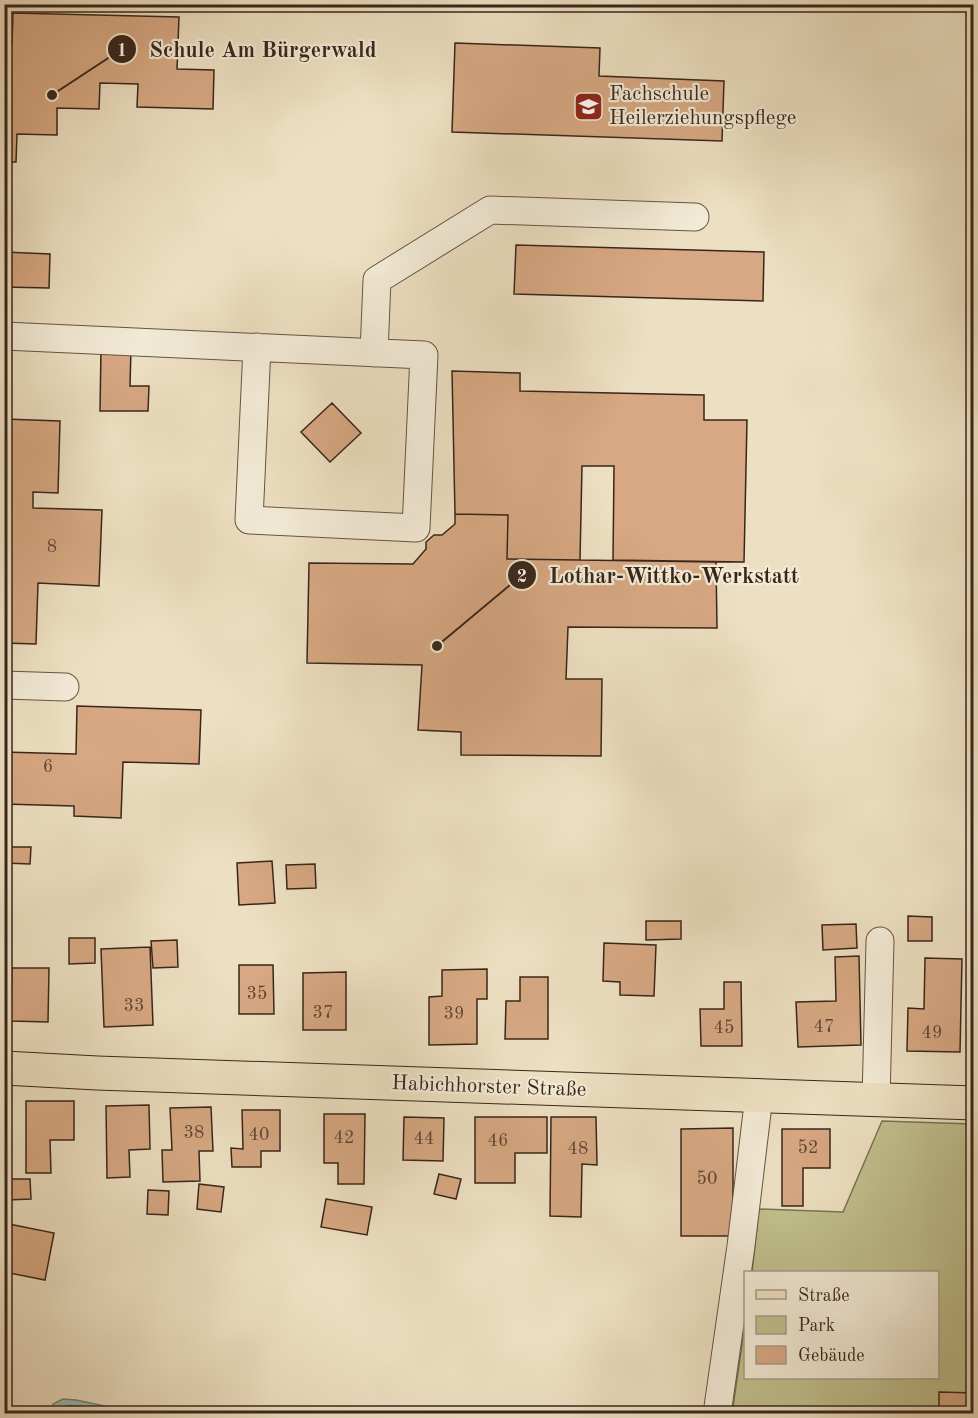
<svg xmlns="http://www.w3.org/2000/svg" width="978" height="1418" font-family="'Old Standard TT',serif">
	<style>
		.green { fill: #c0c08e; stroke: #7c7354; stroke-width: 1.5 }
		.water { fill: #99bdb5; stroke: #728177; stroke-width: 1.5 }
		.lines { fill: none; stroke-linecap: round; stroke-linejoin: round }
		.shore { stroke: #687268; stroke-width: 1.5 }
		.building { fill: #d7a883; stroke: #38261b; stroke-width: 1.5 }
		.minor-casing { stroke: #655445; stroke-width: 29 }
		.major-casing { stroke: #38261b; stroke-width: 35 }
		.minor { stroke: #f3ebd7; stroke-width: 27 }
		.major { stroke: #ede0c2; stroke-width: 33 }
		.labels { text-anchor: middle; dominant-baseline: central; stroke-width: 4.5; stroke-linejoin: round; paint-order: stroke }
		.number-label { font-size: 18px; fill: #604635 }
		.poi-label { font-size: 21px; fill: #38261b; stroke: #f3ebd7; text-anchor: start }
		.street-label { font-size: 21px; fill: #38261b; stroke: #f3ebd7 }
		.leader { fill: none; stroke: #38261b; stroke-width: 2 }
		.callout-dot { fill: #38261b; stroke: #f3ebd7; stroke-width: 2 }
		.mark-label { font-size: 18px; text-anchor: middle; font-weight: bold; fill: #fff }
		.callout-label { font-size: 22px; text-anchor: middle; font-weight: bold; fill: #38261b; stroke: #f3ebd7; stroke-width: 4.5; stroke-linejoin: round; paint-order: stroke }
	</style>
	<rect width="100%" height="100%" fill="#ede0c2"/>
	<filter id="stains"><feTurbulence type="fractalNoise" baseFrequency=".00333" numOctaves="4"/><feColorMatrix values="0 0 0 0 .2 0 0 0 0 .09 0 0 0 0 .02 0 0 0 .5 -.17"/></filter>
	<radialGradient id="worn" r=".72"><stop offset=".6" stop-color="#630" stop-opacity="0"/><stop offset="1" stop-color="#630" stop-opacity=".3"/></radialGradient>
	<path class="green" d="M 882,1121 L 973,1124 L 973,1413 L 732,1414 L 745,1324 L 746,1378 L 938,1378 L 938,1272 L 752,1272 L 759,1209 L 843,1212 Z"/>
	<path class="water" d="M 63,1399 L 76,1400 L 138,1413 L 51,1413 L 53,1404 Z"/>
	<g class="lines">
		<path class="shore" d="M 57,1414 L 59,1408 C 71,1401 97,1410 111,1414"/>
	</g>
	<path class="building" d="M 13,13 L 179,17 L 177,69 L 214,70 L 213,109 L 137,107 L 138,84 L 100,83 L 99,109 L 57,108 L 57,135 L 17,134 L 16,162 L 4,162 L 4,45 L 12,45 Z
		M 455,43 L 600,48 L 599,76 L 724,81 L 722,141 L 452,132 Z
		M 516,245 L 764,252 L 763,301 L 514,294 Z
		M 4,252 L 50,254 L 49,288 L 4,287 Z
		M 101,348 L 131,348 L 130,386 L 149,386 L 148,411 L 100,411 Z
		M 452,371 L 520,373 L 520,391 L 704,395 L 704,420 L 747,420 L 744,562 L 613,560 L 614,466 L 582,466 L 580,560 L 507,559 L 508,515 L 455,514 Z
		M 332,403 L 361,433 L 330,462 L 301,432 Z
		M 4,419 L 60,421 L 58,493 L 33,492 L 33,508 L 102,510 L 99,586 L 38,583 L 36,644 L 4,643 Z
		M 455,514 L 508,515 L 507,559 L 716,562 L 717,628 L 568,627 L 566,679 L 602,679 L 601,756 L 461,755 L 461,732 L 418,730 L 422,665 L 307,663 L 309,563 L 413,564 L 426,549 L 426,542 L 434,535 L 442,535 L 455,524 Z
		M 77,706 L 201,710 L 199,764 L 123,762 L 121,818 L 74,816 L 74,806 L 4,804 L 4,752 L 76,754 Z
		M 4,847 L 31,847 L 30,864 L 4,863 Z
		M 272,861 L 275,903 L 239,905 L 237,863 Z
		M 315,864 L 316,888 L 287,889 L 286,865 Z
		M 908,916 L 932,917 L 932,941 L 908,941 Z
		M 646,921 L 681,921 L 681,939 L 646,940 Z
		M 856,924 L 857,948 L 823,950 L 822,925 Z
		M 69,938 L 95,938 L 95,963 L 69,964 Z
		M 177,940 L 178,967 L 153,968 L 151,941 Z
		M 604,943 L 656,945 L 654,996 L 620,995 L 620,982 L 603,981 Z
		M 150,947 L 153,1025 L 104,1027 L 101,949 Z
		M 859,956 L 861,1045 L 798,1047 L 796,1002 L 836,1001 L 835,957 Z
		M 925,958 L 962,959 L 960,1052 L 907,1051 L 908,1008 L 924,1009 Z
		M 239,965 L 273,965 L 274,1014 L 239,1014 Z
		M 12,968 L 49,968 L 48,1022 L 11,1021 Z
		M 487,969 L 487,999 L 477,999 L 477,1044 L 429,1045 L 429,997 L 442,996 L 442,970 Z
		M 346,972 L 346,1030 L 303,1030 L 303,973 Z
		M 520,977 L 548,977 L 548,1039 L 505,1039 L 506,1001 L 520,1001 Z
		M 724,982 L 741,982 L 742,1046 L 701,1046 L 700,1009 L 724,1009 Z
		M 26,1101 L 74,1101 L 74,1140 L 50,1140 L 51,1173 L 26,1173 Z
		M 149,1105 L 150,1149 L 129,1150 L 130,1177 L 107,1178 L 106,1106 Z
		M 211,1107 L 213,1151 L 199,1151 L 200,1181 L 163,1182 L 162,1150 L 172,1150 L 170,1108 Z
		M 242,1110 L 280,1110 L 280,1151 L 261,1151 L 261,1167 L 232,1167 L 231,1148 L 243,1149 Z
		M 324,1114 L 365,1114 L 364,1184 L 338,1184 L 338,1163 L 324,1163 Z
		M 404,1117 L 444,1118 L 443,1161 L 403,1160 Z
		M 475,1117 L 547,1117 L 547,1153 L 515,1153 L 515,1183 L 475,1183 Z
		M 551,1117 L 596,1117 L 597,1165 L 582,1164 L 581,1217 L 550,1216 Z
		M 733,1128 L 733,1236 L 681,1236 L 681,1129 Z
		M 782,1129 L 830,1129 L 830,1168 L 803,1168 L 803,1206 L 782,1206 Z
		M 439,1174 L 461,1179 L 456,1199 L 434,1194 Z
		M 6,1179 L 30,1179 L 31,1199 L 7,1200 Z
		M 199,1184 L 224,1187 L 221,1212 L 197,1209 Z
		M 148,1190 L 169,1191 L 168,1215 L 147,1214 Z
		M 326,1199 L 372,1207 L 367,1235 L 321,1227 Z
		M 4,1223 L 54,1233 L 45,1280 L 4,1272 Z
		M 939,1392 L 974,1393 L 974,1414 L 939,1414 Z"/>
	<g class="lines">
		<defs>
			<path id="minor" d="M 4,336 C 144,342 284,348 424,355 L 416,528 L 249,520 L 257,347
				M 374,353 L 377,280 L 490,210 L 695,217
				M 4,685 L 65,687
				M 876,1100 L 880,941
				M 717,1414 L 741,1246 L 759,1096"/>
			<path id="major" d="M 4,1068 L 97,1073 L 974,1103"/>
		</defs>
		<use href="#minor" class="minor-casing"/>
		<use href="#major" class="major-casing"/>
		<use href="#minor" class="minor"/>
		<use href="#major" class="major"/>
	</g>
	<defs>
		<symbol id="school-square" viewBox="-11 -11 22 22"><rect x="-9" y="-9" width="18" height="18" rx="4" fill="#8f2418" stroke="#f3ebd7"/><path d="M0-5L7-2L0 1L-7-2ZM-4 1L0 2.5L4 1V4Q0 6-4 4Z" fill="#fff"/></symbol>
	</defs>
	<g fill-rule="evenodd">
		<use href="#school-square" x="572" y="90" width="33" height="33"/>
	</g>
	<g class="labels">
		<g class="number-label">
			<text x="52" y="547">8</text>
			<text x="48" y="767">6</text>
			<text x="257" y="994">35</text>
			<text x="134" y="1006">33</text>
			<text x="323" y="1013">37</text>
			<text x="454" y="1014">39</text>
			<text x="824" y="1027">47</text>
			<text x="724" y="1028">45</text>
			<text x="932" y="1033">49</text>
			<text x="194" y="1133">38</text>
			<text x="259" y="1135">40</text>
			<text x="344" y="1138">42</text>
			<text x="424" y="1139">44</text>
			<text x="498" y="1141">46</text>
			<text x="808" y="1148">52</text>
			<text x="578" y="1149">48</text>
			<text x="707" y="1179">50</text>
		</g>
		<g class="poi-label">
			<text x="609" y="94">Fachschule<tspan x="609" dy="24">Heilerziehungspflege</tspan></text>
		</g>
		<g class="street-label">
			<text transform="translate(489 1087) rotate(2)">Habichhorster Straße</text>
		</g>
	</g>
	<path class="leader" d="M52 95L122 49M437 646L522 575"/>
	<g class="callout-dot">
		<circle cx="52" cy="95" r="6"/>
		<circle cx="437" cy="646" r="6"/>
		<circle cx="122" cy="49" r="15"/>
		<circle cx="522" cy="575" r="15"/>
	</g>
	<g class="mark-label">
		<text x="122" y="56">1</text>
		<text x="522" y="582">2</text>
	</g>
	<g class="callout-label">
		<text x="263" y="57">Schule Am Bürgerwald</text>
		<text x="674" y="583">Lothar-Wittko-Werkstatt</text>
	</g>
	<rect width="978" height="1418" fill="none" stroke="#ede0c2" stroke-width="24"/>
	<rect x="6" y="6" width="966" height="1406" fill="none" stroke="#38261b" stroke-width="3"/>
	<rect x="12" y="12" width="954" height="1394" fill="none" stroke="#38261b" stroke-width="1.5"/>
	<rect x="744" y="1271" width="195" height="108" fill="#f3ebd7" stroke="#a89c8c" stroke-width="1.5"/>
	<rect x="756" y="1290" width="30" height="9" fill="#ede0c2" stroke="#a89c8c" stroke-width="1.5"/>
	<text x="798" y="1301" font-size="18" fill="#38261b">Straße</text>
	<rect x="756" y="1316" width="30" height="18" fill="#c0c08e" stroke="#a89c8c" stroke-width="1.5"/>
	<text x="798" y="1331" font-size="18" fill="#38261b">Park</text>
	<rect x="756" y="1346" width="30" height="18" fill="#d7a883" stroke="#a89c8c" stroke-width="1.5"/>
	<text x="798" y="1361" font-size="18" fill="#38261b">Gebäude</text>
	<rect width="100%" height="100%" filter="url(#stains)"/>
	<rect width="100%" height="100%" fill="url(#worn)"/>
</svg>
